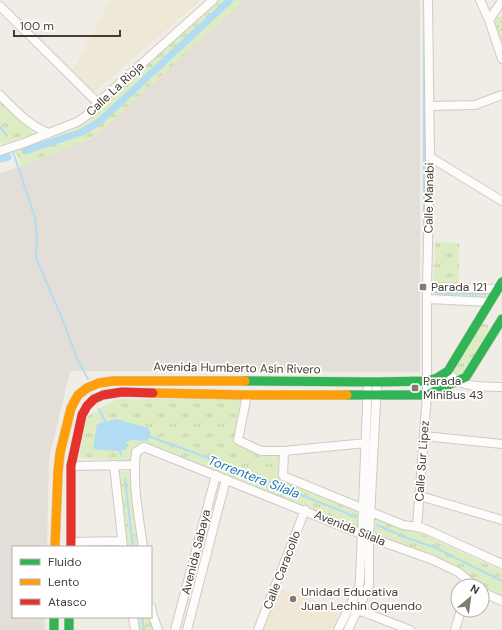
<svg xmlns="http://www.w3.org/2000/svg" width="502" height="630" font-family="'DM Sans',sans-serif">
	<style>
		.industrial { fill: #e3ded7 }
		.education { fill: #efe8d7 }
		.grass { fill: url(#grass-tufts) }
		.park { fill: url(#park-dots) }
		.water { fill: #b2dcf2 }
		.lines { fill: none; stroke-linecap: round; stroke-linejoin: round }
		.stream { stroke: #b2dcf2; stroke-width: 2 }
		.canal { stroke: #b2dcf2; stroke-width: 7 }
		.street-casing { stroke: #cecac4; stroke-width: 10 }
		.fast-casing { stroke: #d1cbbe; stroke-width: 10 }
		.slow-casing { stroke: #d1cbbe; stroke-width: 10 }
		.jam-casing { stroke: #d1cbbe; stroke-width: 10 }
		.street { stroke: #fdfcfb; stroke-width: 8 }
		.fast { stroke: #30b455; stroke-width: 9 }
		.slow { stroke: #ff9f0a; stroke-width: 9 }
		.jam { stroke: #e5322d; stroke-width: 9 }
		.poi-dot { fill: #817b72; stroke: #fff; stroke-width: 1.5 }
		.labels { text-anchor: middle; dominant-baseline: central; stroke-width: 3.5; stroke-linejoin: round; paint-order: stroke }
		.street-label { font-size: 12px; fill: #453d33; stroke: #fff }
		.poi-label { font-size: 12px; fill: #453d33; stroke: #fff; text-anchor: start }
		.water-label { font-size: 13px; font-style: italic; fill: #227ab2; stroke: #fff }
	</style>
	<defs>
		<pattern id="grass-tufts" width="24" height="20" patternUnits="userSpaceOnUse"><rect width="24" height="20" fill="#deecc3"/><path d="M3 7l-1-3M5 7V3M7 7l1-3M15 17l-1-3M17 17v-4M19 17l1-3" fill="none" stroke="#c0cba8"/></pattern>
		<pattern id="park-dots" width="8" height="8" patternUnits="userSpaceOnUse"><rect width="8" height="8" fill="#deecc3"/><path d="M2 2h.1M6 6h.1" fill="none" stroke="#c0cba8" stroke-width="1.8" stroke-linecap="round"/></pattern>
	</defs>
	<rect width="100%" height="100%" fill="#f0ede6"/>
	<path class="industrial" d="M 244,0 L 420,0 L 420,372 L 70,371 L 49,459 L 47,547 L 13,547 L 13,617 L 45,617 L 45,630 L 0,630 L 0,173 L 21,166 L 90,139 L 103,129 Z"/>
	<path class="education" d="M 111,0 L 201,0 L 94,92 L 73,70 Z
		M 281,588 L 340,611 L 331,630 L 263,630 Z"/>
	<path class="grass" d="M 219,0 L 244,0 L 103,129 L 90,139 L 21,166 L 15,149 C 36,142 64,136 83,125 C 91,120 96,113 102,105 Z
		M 0,100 L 34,134 L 2,144 L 0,141 Z
		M 435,242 L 459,243 L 459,284 L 434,283 Z
		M 434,291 L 489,292 L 485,298 L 434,296 Z
		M 483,323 L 488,325 L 488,331 L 463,373 L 458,375 L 454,371 Z
		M 118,399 L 241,399 L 234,442 L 259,456 L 279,455 L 278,478 L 359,511 L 359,528 L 145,443 L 132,449 L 130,461 L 79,458 L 87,417 L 109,403 Z
		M 130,471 L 140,547 L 128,547 L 118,472 Z
		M 375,519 L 403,529 L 419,532 L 502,571 L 502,598 L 484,590 L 482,586 L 480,586 L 460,570 L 374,536 Z
		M 137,617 L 149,617 L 153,630 L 139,630 Z"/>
	<path class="park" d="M 502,16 L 502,50 L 493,24 L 496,19 Z"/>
	<path class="water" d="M 116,419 L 148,428 L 151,433 L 148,441 L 132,440 L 127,442 L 126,450 L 116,451 L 93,449 L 97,424 Z"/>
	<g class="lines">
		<path class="stream" d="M 0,127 L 7,136
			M 13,152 L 35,218 L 37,234 L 36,258 L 61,316 L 77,358 L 88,379
			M 424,257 L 424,0
			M 436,293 L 485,294
			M 99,409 L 106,423
			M 151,437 L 222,463 L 356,517
			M 118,448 L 122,456
			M 125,479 L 133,547
			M 377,525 L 407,538 L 434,547 L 502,581
			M 142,617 L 144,630"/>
		<path class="canal" d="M 25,151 L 82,132 L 99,122 L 230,0
			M 0,159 L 8,157"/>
		<defs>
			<path id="street" d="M 480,0 L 489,20 L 502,59
				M 0,6 L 98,103
				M 489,20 L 502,1
				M 0,95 C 15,110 29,126 49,133
				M 429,106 L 475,105 L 502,95
				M 0,151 L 24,143 L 77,122 L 86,116 L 98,103 L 213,0
				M 430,157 L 502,201
				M 427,287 L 498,289
				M 428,299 L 490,302
				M 448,371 C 457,389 484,386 502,387
				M 247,395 L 238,440 L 261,451 L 284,451 L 366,443
				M 424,436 L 502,444
				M 284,451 L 283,476 L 403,525 L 417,527 L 425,529 L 502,564
				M 114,465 L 123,547
				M 71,466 L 134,465
				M 420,496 L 502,520
				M 417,527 L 427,395 L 427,287 L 430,157 L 428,0
				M 71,542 L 122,541
				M 143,547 C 139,516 132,484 136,452 L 144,447 L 369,537 L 433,560 L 458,572 L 475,586
				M 482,592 L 502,601
				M 151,607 L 152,613 L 158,630
				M 353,608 L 410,630
				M 133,617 L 135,630
				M 175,630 L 216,475
				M 187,630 L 226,479
				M 258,630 L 305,510
				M 338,630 L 359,587 L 360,580 L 368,382
				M 348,630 L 369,585 L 369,537 L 377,382
				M 455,630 L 461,610"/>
			<path id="fast" d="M 245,381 L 377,382 L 427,381 L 437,378 L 448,371 L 502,282
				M 347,395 L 427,395 L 466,377 L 502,319
				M 54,617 L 54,630
				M 69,617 L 69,630"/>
			<path id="slow" d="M 153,393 L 247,395 L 347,395
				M 55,547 L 58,472 L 60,453 L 71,408 L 78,395 L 87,388 L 99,383 L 113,381 L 245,381"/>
			<path id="jam" d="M 71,547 L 71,466 L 82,415 L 87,406 L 94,399 L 103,395 L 122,392 L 153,393"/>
		</defs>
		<use href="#street" class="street-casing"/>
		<use href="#fast" class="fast-casing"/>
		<use href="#slow" class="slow-casing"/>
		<use href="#jam" class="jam-casing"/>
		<use href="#street" class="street"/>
		<use href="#fast" class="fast"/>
		<use href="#slow" class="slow"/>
		<use href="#jam" class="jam"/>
	</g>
	<g class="poi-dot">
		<rect x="419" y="283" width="8" height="8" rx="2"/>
		<rect x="411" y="384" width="8" height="8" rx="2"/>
		<circle cx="293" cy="599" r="4"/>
	</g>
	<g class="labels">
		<g class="street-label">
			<text transform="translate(115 89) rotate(-43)">Calle La Rioja</text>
			<text transform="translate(429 198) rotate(-89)">Calle Manabi</text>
			<text transform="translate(237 368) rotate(1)">Avenida Humberto Asín Rivero</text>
			<text transform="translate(422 461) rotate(-86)">Calle Sur Lipez</text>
			<text transform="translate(350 528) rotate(22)">Avenida Silala</text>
			<text transform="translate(196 552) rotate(-76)">Avenida Sabaya</text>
			<text transform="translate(282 570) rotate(-69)">Calle Caracollo</text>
		</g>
		<g class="poi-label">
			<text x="431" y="287">Parada 121</text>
			<text x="423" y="381">Parada<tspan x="423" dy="14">MiniBus 43</tspan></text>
			<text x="301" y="592">Unidad Educativa<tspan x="301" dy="14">Juan Lechin Oquendo</tspan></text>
		</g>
		<g class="water-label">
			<text transform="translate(254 477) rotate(21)">Torrentera Silala</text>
		</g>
	</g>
	<rect x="12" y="546" width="140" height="72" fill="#ffffff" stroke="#b5b1ad"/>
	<rect x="20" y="559" width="20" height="6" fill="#30b455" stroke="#b5b1ad"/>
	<text x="48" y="566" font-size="12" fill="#453d33">Fluido</text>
	<rect x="20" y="579" width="20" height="6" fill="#ff9f0a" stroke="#b5b1ad"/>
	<text x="48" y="586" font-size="12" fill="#453d33">Lento</text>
	<rect x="20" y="599" width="20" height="6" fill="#e5322d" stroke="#b5b1ad"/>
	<text x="48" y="606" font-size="12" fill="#453d33">Atasco</text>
	<g transform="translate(470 598) rotate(29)"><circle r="19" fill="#ffffff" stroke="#b5b1ad"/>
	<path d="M0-3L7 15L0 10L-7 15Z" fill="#817b72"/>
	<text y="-6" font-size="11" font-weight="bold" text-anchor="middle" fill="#453d33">N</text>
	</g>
	<path d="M14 30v6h106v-6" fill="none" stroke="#453d33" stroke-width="2"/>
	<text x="20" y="30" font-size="12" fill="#453d33" stroke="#ffffff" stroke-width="3" paint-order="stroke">100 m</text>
</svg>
